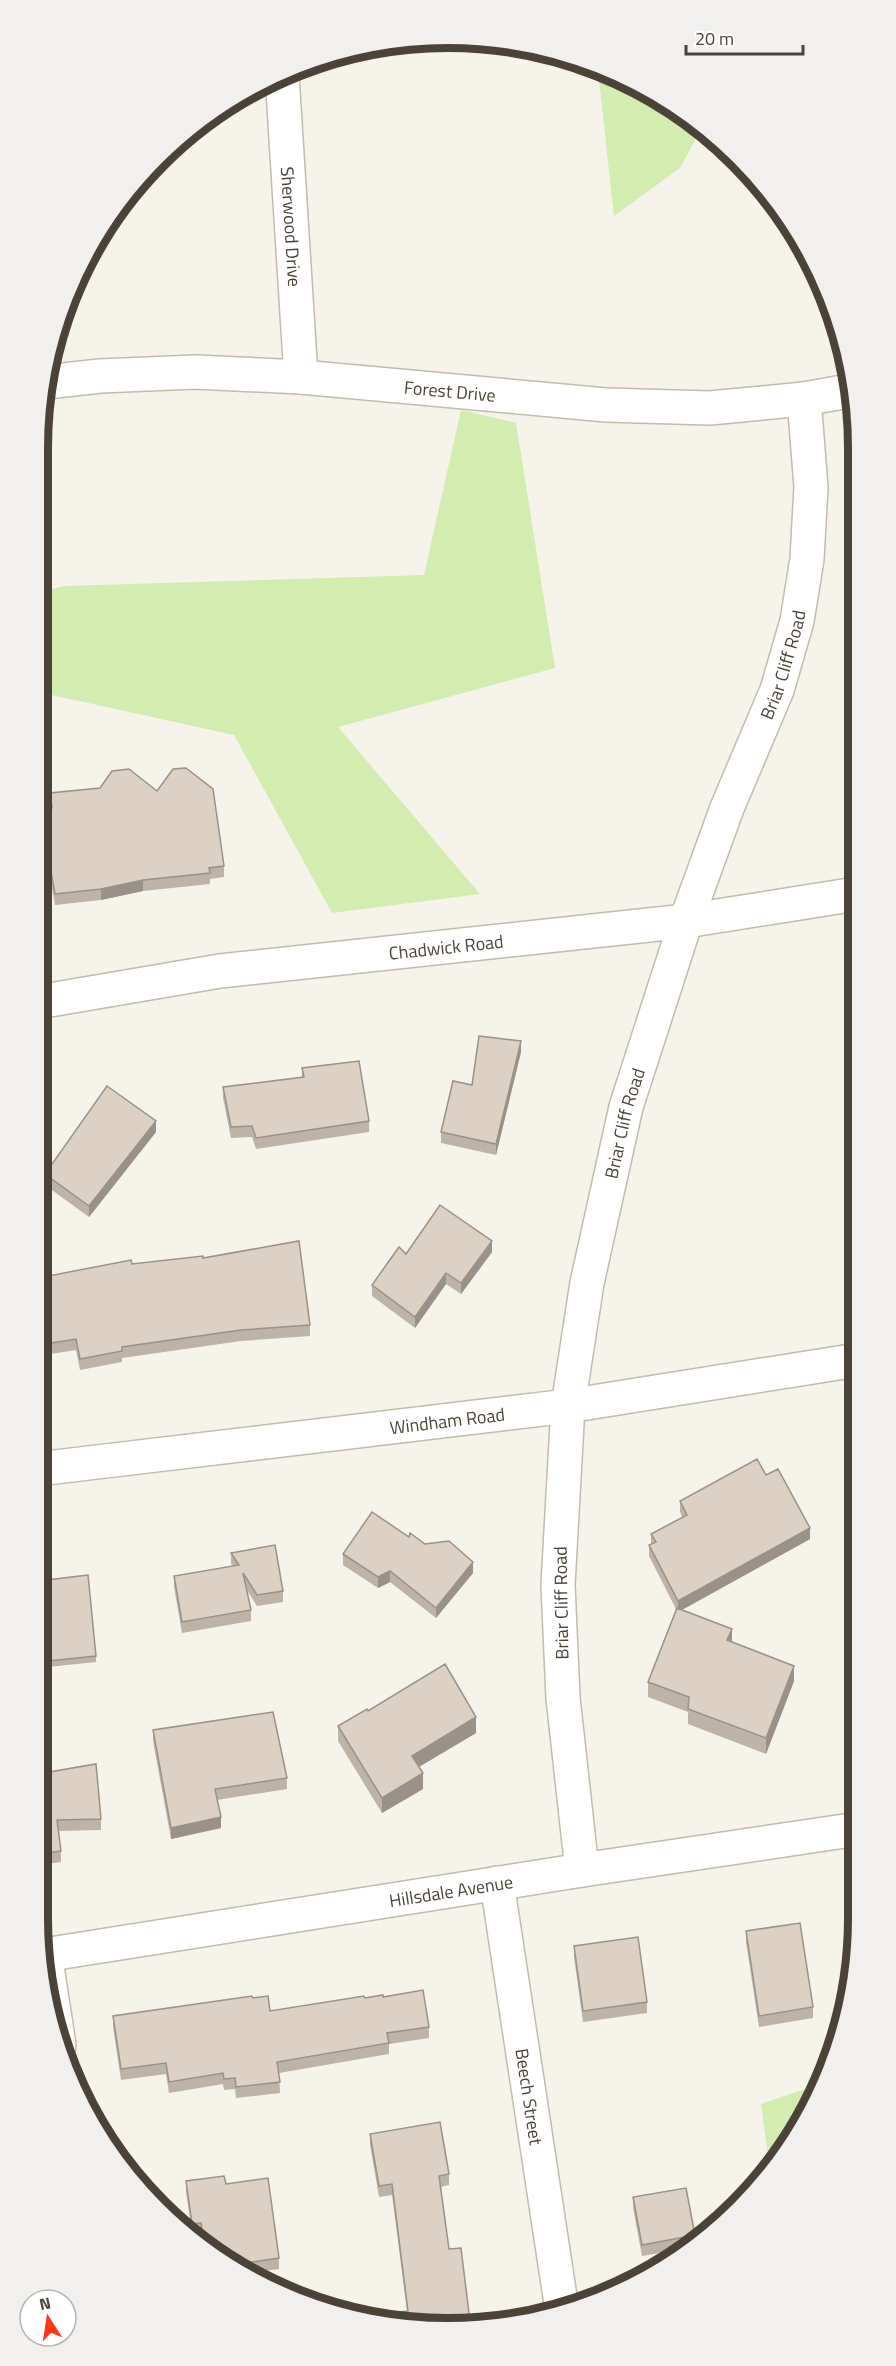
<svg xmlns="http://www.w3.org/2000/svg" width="896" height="2366" font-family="'Titillium Web',sans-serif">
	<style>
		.green { fill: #d3edb1 }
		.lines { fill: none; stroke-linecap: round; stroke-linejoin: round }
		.minor-casing { stroke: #c3bbac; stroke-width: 36 }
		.tertiary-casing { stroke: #c3bbac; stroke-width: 36 }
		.minor { stroke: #fff; stroke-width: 33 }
		.tertiary { stroke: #fff; stroke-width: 33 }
		.wall { fill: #bdb4a7 }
		.shaded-wall { fill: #9a9288 }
		.building { fill: #dcd1c2; stroke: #9a9288; stroke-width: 1.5 }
		.labels { text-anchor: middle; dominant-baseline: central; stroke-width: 4.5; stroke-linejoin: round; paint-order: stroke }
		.street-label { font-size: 18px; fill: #4c4338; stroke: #fff }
		.rim { fill: none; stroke: #4c4338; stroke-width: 8 }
	</style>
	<rect width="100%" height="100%" fill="#f6f3eb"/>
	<path class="green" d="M 598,71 L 676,106 L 701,129 L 680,168 L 614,216 Z
		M 461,410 L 516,423 L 555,668 L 338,727 L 480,894 L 332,913 L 234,735 L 47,694 L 38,697 L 38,593 L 64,586 L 424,575 Z
		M 822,2083 L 816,2100 L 770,2171 L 761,2104 Z"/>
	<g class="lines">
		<defs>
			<g id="minor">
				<path id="s1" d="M 282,75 L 301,377"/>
				<path id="s2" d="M 46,382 L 100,376 L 195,372 L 301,377 L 606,405 L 710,408 L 804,399 L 854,390"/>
				<path id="s3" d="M 38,1002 L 220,971 L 686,921 L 856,894"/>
				<path id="s4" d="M 38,1469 L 568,1406 L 857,1360"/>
				<path id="s5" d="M 582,1870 L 563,1698 L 558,1585 L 568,1406 L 587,1283 L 626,1107 L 686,921 L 727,808 L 777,690 L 797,621 L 807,559 L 811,487 L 804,399"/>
				<path id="s6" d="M 497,1883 L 562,2310"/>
				<path d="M 45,1954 L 59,2045"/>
			</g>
			<g id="tertiary">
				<path id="s7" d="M 44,1955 L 582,1870 L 858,1829"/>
			</g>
		</defs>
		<use href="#minor" class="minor-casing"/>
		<use href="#tertiary" class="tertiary-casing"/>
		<use href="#minor" class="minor"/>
		<use href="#tertiary" class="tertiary"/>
	</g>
	<path class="wall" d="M 50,793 L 224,866 L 224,877 L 210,879 L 210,884 L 143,891 L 101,900 L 55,905 L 40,821 L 40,810 L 50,808 Z
		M 521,1052 L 496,1155 L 441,1143 L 441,1132 L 472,1085 Z
		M 302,1068 L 369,1121 L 369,1132 L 256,1149 L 252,1137 L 231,1138 L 223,1098 L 223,1087 L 302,1077 Z
		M 156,1132 L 89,1217 L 45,1185 L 45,1174 Z
		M 492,1252 L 461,1294 L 446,1284 L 415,1328 L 372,1296 L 372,1285 L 406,1254 Z
		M 203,1258 L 310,1325 L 310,1336 L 241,1341 L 122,1358 L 122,1362 L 80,1370 L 76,1350 L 38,1356 L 38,1278 L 132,1264 Z
		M 766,1475 L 810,1539 L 682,1610 L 794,1681 L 766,1754 L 688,1724 L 688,1712 L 648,1697 L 648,1682 L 676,1609 L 649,1556 L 649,1545 L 651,1544 L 651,1534 L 683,1518 L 680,1512 L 680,1501 Z
		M 409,1537 L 425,1544 L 473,1573 L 436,1618 L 390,1582 L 378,1588 L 343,1565 L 343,1554 Z
		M 231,1553 L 283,1591 L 283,1602 L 257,1606 L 247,1590 L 251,1610 L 251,1621 L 182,1633 L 174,1587 L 174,1576 L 233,1566 L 231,1564 Z
		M 38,1581 L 96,1656 L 96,1662 L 38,1668 Z
		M 368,1711 L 476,1733 L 419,1767 L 423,1789 L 382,1813 L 338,1741 L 338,1726 Z
		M 153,1730 L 287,1778 L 287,1789 L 217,1800 L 221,1828 L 171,1839 L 153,1741 Z
		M 38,1774 L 101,1819 L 101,1830 L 59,1831 L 61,1851 L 61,1862 L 38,1865 Z
		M 746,1931 L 813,2007 L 813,2018 L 759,2027 L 746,1942 Z
		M 574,1946 L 647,2002 L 647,2013 L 583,2022 L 574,1957 Z
		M 383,1997 L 429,2027 L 429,2038 L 389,2044 L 389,2054 L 279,2073 L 280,2093 L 236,2098 L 235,2089 L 224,2090 L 223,2084 L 169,2093 L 166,2074 L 121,2080 L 113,2027 L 113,2016 L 253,1998 L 270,2011 L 365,1998 Z
		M 370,2134 L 449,2174 L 449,2185 L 441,2187 L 449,2249 L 470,2322 L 393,2325 L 393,2313 L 407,2311 L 392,2195 L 379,2197 L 370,2145 Z
		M 186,2181 L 226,2184 L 279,2258 L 279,2269 L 244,2274 L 202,2240 L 201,2234 L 196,2235 L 192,2232 L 186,2192 Z
		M 633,2197 L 695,2235 L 695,2242 L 689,2248 L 642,2256 L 633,2208 Z"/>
	<path class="shaded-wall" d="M 143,880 L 143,891 L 101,900 L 101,889 Z
		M 521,1041 L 521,1052 L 496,1155 L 496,1144 Z
		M 156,1121 L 156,1132 L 89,1217 L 89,1206 Z
		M 492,1241 L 492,1252 L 461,1294 L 461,1283 Z
		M 446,1273 L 446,1284 L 415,1328 L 415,1317 Z
		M 810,1528 L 810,1539 L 678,1612 L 678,1601 Z
		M 473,1562 L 473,1573 L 436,1618 L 436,1608 Z
		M 390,1571 L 390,1582 L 378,1588 L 378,1577 Z
		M 732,1629 L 732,1644 L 727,1640 Z
		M 794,1666 L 794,1681 L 766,1754 L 766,1738 Z
		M 476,1717 L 476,1733 L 412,1771 L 412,1756 Z
		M 423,1773 L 423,1789 L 382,1813 L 382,1798 Z
		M 221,1817 L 221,1828 L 171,1839 L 171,1828 Z"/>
	<path class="building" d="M 186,768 L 213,789 L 224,866 L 209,868 L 210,873 L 143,880 L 101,889 L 55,894 L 40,810 L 52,808 L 50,793 L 100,788 L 112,771 L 129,769 L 157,791 L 173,769 Z
		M 479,1036 L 521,1041 L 496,1144 L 441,1132 L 453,1081 L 472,1085 Z
		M 359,1061 L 369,1121 L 256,1138 L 252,1126 L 231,1127 L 223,1087 L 304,1077 L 302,1068 Z
		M 107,1086 L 156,1121 L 89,1206 L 45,1174 Z
		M 440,1205 L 492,1241 L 461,1283 L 446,1273 L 415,1317 L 372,1285 L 399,1247 L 406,1254 Z
		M 299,1241 L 310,1325 L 241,1330 L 122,1347 L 122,1351 L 80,1359 L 76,1339 L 38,1345 L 38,1278 L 131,1260 L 132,1264 L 203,1256 L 203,1258 Z
		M 757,1459 L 766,1475 L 778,1469 L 810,1528 L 678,1601 L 649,1545 L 656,1542 L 651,1534 L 687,1515 L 680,1501 Z
		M 372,1512 L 409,1537 L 410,1533 L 425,1544 L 449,1541 L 473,1562 L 436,1608 L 390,1571 L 378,1577 L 343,1554 Z
		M 275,1545 L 283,1591 L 257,1595 L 243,1573 L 251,1610 L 182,1622 L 174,1576 L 239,1565 L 231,1553 Z
		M 88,1575 L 96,1656 L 38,1662 L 38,1581 Z
		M 677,1608 L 732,1629 L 727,1640 L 794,1666 L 766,1738 L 688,1709 L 689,1697 L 648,1682 Z
		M 445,1664 L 476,1717 L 412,1756 L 423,1773 L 382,1798 L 338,1726 L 367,1709 L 368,1711 Z
		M 273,1712 L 287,1778 L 215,1789 L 221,1817 L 171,1828 L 153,1730 Z
		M 96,1764 L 101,1819 L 57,1820 L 61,1851 L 38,1854 L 38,1774 Z
		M 800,1923 L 813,2007 L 759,2016 L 746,1931 Z
		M 638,1937 L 647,2002 L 583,2011 L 574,1946 Z
		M 423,1990 L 429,2027 L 387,2033 L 389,2043 L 277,2062 L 280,2082 L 236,2087 L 235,2078 L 224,2079 L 223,2073 L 169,2082 L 166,2063 L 121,2069 L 113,2016 L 252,1996 L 253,1998 L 268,1996 L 270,2011 L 364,1996 L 365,1998 L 383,1995 L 383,1997 Z
		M 440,2122 L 449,2174 L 439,2176 L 449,2249 L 461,2248 L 470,2322 L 395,2325 L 393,2313 L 408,2311 L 392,2184 L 379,2186 L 370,2134 Z
		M 224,2176 L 226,2184 L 268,2178 L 279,2258 L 232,2265 L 204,2241 L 201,2223 L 192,2224 L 186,2181 Z
		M 686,2188 L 695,2235 L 642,2245 L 633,2197 Z"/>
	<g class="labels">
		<g class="street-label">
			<text stroke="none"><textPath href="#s1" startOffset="152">Sherwood Drive</textPath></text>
			<text stroke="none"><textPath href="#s2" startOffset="405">Forest Drive</textPath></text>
			<text stroke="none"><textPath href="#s5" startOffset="1240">Briar Cliff Road</textPath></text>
			<text stroke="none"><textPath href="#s3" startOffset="412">Chadwick Road</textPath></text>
			<text stroke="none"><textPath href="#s5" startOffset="754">Briar Cliff Road</textPath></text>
			<text stroke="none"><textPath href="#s4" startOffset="412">Windham Road</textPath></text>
			<text transform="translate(561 1603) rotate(-91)">Briar Cliff Road</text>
			<text stroke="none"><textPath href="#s7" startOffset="412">Hillsdale Avenue</textPath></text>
			<text stroke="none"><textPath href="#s6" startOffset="216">Beech Street</textPath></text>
		</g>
	</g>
	<path d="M0 0H896V2366H0ZM448 48H448A400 400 0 0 1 848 448V1918A400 400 0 0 1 448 2318H448A400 400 0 0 1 48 1918V448A400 400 0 0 1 448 48Z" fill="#f1f0ef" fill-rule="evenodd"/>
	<path class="rim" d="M448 48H448A400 400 0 0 1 848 448V1918A400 400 0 0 1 448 2318H448A400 400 0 0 1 48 1918V448A400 400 0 0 1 448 48Z"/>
	<g transform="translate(48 2318) rotate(348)"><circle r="28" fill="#ffffff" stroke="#b7b4af" stroke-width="1.5"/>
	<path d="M0-4.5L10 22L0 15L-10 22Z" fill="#ff3819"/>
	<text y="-9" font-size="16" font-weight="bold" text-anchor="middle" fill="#4c4338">N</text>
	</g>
	<path d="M686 45v9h117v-9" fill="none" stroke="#4c4338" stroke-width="3"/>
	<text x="695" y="45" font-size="18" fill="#4c4338" stroke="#ffffff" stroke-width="4.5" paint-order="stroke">20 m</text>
</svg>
